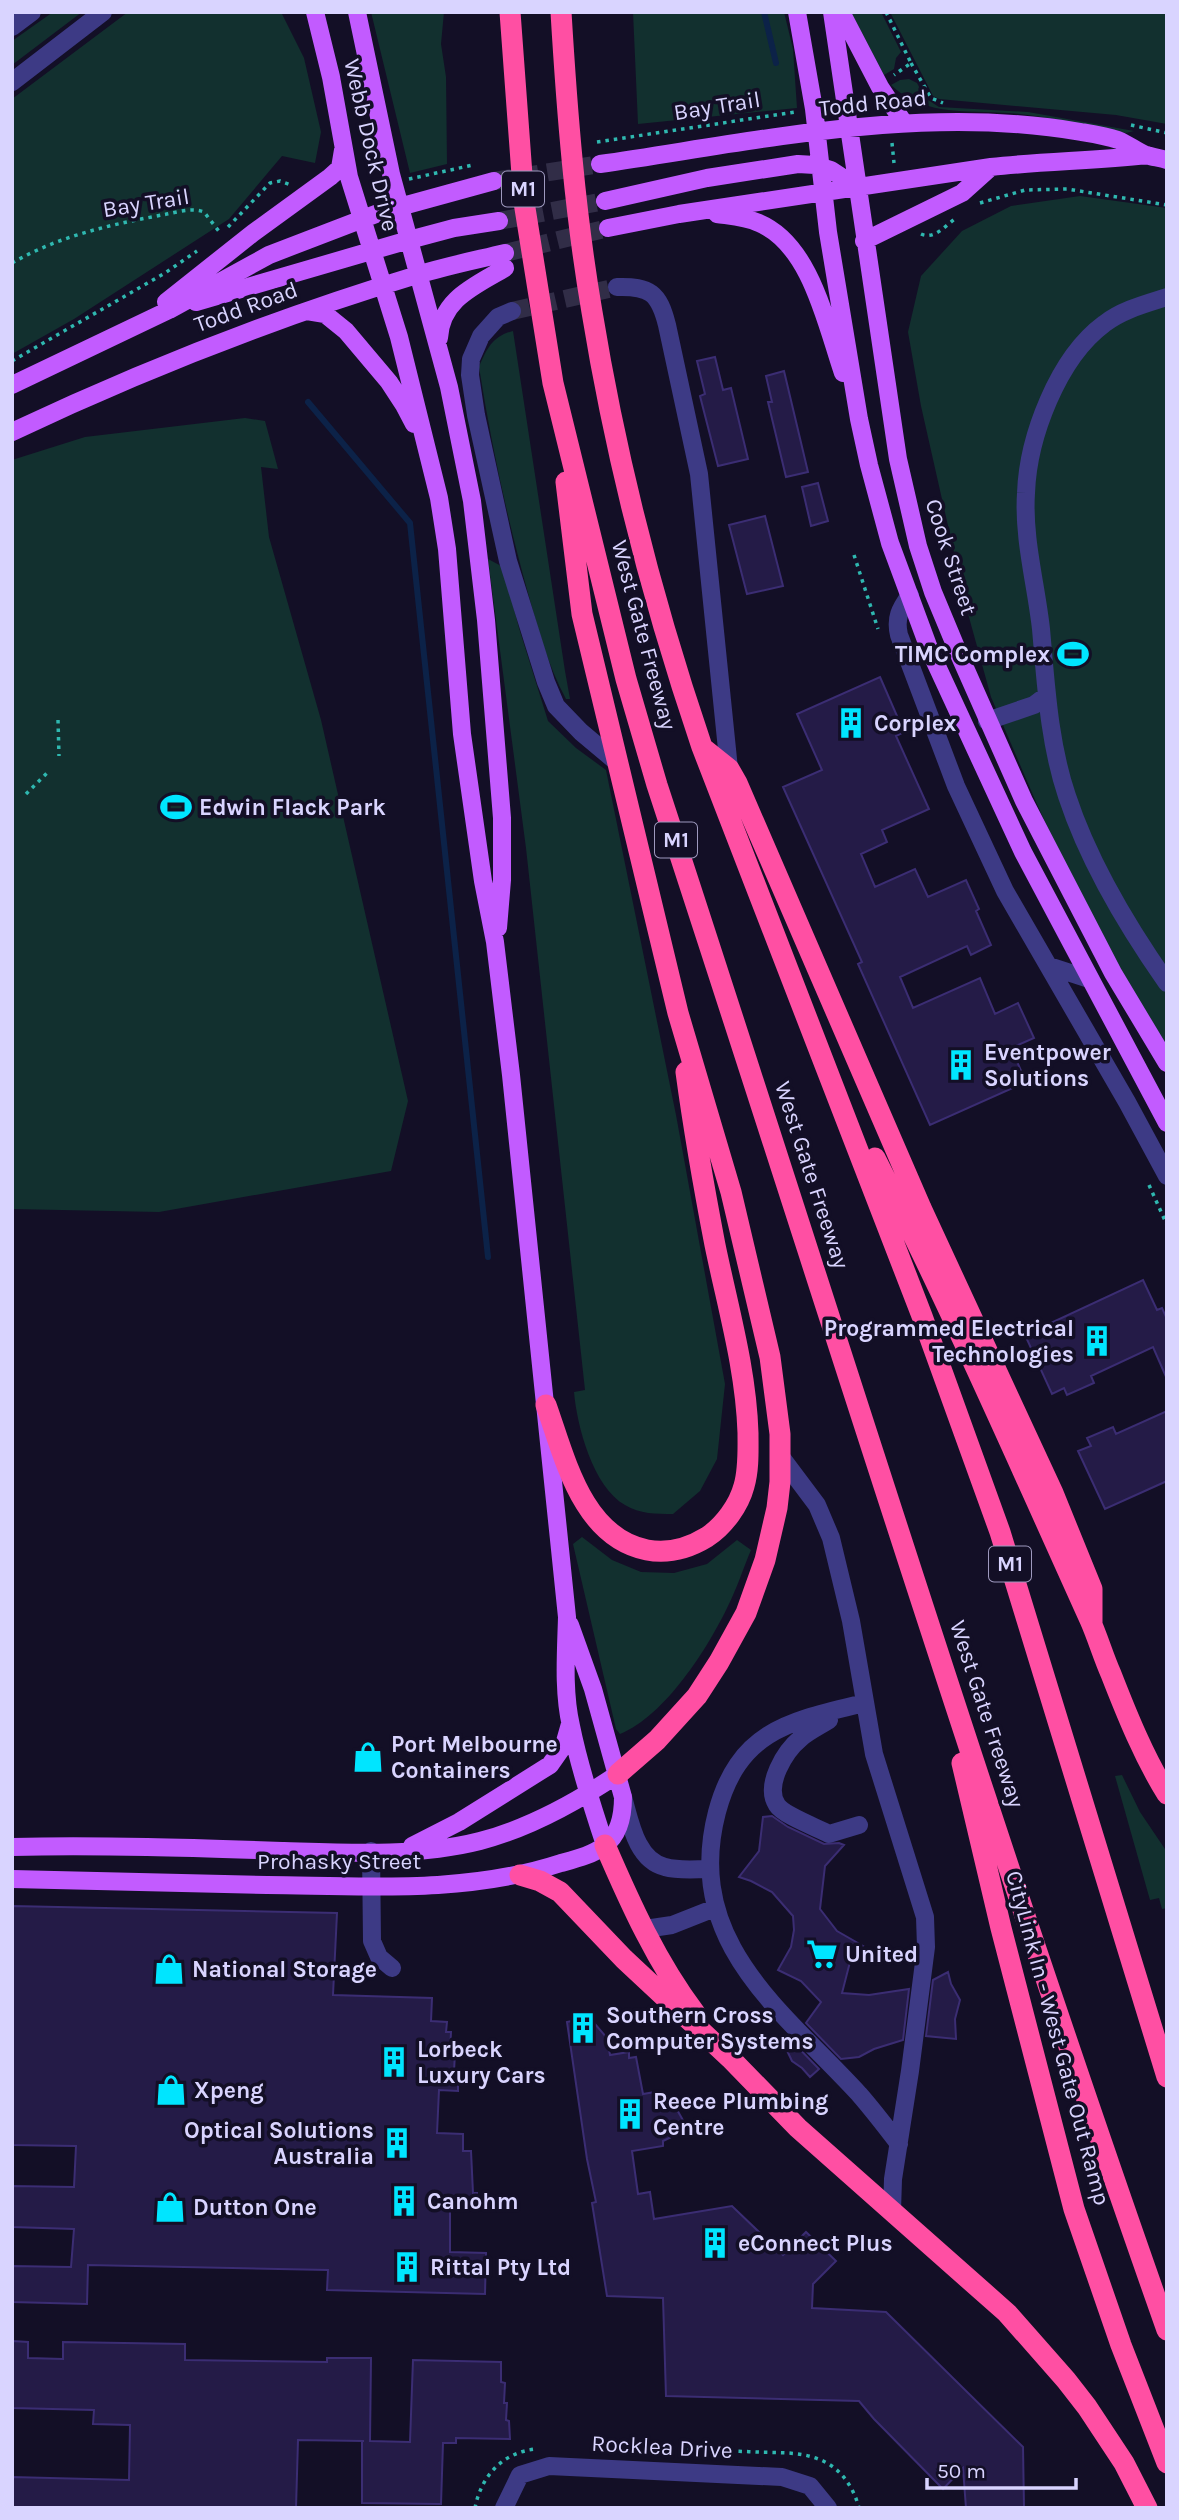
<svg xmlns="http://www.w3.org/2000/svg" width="1179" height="2520" font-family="Karla,sans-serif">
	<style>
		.green { fill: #12302f }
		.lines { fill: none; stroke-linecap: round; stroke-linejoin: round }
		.stream { stroke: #0c2248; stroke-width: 6 }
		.building { fill: #241b47; stroke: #3b2d73; stroke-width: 2 }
		.minor-tunnel { stroke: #312d47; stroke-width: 18; stroke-dasharray: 18 9; stroke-linecap: butt }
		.major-tunnel { stroke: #312d47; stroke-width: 18; stroke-dasharray: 18 9; stroke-linecap: butt }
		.path { stroke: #2fb8b0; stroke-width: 3.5; stroke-dasharray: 3.5 5; stroke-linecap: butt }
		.minor { stroke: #3d3a85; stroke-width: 18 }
		.major { stroke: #c25bff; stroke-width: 18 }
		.highway { stroke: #ff4fa3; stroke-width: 21 }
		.labels { text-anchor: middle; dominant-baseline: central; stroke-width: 7; stroke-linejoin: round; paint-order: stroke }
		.shield { fill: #130f26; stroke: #9e99be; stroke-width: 2 }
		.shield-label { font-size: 21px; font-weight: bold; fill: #d9d4ff }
		.street-label { font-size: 23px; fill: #d9d4ff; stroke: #130f26 }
		.poi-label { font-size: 23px; font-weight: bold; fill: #d9d4ff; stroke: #130f26; text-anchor: start }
	</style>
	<rect width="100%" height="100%" fill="#130f26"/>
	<path class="green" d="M 53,12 L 82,12 L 12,65 L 12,41 Z
		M 128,12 L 281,12 L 304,58 L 321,132 L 315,163 L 282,156 L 229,219 L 74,319 L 12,354 L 12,99 Z
		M 371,12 L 444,12 L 441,44 L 446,77 L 447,164 L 410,173 Z
		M 633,12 L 784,12 L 793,49 L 797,108 L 638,124 Z
		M 851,12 L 881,12 L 901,52 L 896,58 L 894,69 L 884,75 Z
		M 890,12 L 1167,12 L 1167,124 L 1116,115 L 939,99 L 933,96 Z
		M 909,79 L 917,83 L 925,98 L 939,107 L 1028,112 L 1134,131 L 1126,133 C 1091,126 1055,118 1020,114 C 975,109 926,119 891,85 L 900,80 Z
		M 1080,196 L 1167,208 L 1167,1047 L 1103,947 L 1036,802 L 991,697 L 967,610 L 921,406 L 908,332 L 921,276 L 962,231 L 1011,206 Z
		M 513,331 L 565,671 L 570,699 L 566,699 C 548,666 538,629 528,593 C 507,518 491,443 479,367 C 487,348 493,336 513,331 Z
		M 245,418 L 265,421 L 278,469 L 261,467 L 269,537 L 321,720 L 408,1101 L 391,1171 L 159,1212 L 12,1209 L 12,460 L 85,437 Z
		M 488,559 L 503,567 L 519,628 L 548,721 L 576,748 L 606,770 L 676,1115 L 725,1384 L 717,1459 L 700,1491 L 673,1514 C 656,1514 640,1514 625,1505 C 593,1487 577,1426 574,1392 L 585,1390 L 526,848 Z
		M 582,1537 L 612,1560 L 641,1572 L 674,1573 L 707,1564 L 737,1540 L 751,1550 C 743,1569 737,1588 728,1606 C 708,1648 665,1716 620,1734 L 616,1729 L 573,1544 Z
		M 1122,1775 L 1140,1812 L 1167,1852 L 1167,1908 L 1162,1909 L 1159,1898 L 1150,1900 L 1115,1776 Z"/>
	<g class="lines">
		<path class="stream" d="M 764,12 L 776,63
			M 308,402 L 410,523 L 488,1257"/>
	</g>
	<path class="building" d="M 715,357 L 723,390 L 731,388 L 748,459 L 718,466 L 700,396 L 705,394 L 697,361 Z
		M 784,371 L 808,472 L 786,477 L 768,402 L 772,402 L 766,376 Z
		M 818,483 L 828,521 L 811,526 L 802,487 Z
		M 765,516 L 783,586 L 747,594 L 729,525 Z
		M 880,677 L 904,732 L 896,736 L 929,809 L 882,830 L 887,842 L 861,854 L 875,887 L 915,869 L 928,897 L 966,880 L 979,909 L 976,911 L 991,945 L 971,955 L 967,946 L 900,977 L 913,1008 L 980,978 L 995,1014 L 1018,1003 L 1034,1038 L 1011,1048 L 1026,1082 L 930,1125 L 858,964 L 862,962 L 783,787 L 822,770 L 797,714 Z
		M 1143,1280 L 1157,1310 L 1162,1308 L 1167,1319 L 1167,1379 L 1153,1347 L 1091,1376 L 1094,1383 L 1067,1395 L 1064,1388 L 1052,1394 L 1025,1335 Z
		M 1167,1411 L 1167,1481 L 1105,1509 L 1078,1451 L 1091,1446 L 1087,1438 L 1113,1427 L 1116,1434 Z
		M 772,1816 L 788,1827 L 824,1844 L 839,1843 L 844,1845 L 825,1866 L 820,1909 L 837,1931 L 863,1946 L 850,1962 L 842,1993 L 869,1995 L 909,1989 L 903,2040 L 874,2049 L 859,2057 L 841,2059 L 806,2023 L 821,2002 L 801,1981 L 778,1970 L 791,1947 L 794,1930 L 793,1916 L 772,1892 L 751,1881 L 739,1877 L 759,1851 L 763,1817 Z
		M 12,1906 L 337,1913 L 333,1995 L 432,1998 L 431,2021 L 447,2022 L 446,2032 L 451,2032 L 450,2052 L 455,2052 L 454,2072 L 458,2072 L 458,2091 L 439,2090 L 437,2133 L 463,2134 L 463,2151 L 471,2151 L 473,2193 L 477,2193 L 477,2210 L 450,2209 L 450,2252 L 486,2253 L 485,2294 L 327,2290 L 328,2270 L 88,2265 L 87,2304 L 12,2302 L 12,2266 L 71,2267 L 74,2229 L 12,2227 L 12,2186 L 74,2187 L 76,2146 L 12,2145 Z
		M 948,1972 L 951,1984 L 960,2000 L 955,2019 L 956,2039 L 926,2036 L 933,1980 Z
		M 589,2017 L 607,2038 L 610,2055 L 629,2052 L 629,2058 L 636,2057 L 643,2094 L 660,2091 L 667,2104 L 672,2101 L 688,2129 L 663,2141 L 663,2146 L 632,2151 L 638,2194 L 650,2192 L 654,2219 L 732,2206 L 783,2255 L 806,2232 L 836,2261 L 813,2284 L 812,2308 L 886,2312 L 1023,2447 L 1024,2508 L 966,2508 L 963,2468 L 943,2489 L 874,2419 L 859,2401 L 666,2396 L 663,2298 L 607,2296 L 592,2203 L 596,2202 L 587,2159 L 567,2022 Z
		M 787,2036 L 819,2069 L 810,2077 L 802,2068 L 792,2061 L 781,2038 Z
		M 12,2341 L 28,2342 L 28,2358 L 63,2359 L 63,2342 L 185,2344 L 185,2360 L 327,2362 L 327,2358 L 371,2358 L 370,2441 L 410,2442 L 413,2360 L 501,2362 L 501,2382 L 505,2383 L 504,2403 L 507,2403 L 506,2420 L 509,2421 L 510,2439 L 456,2438 L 456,2443 L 443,2443 L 441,2504 L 362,2503 L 362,2441 L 364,2441 L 298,2440 L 296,2508 L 12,2508 L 12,2477 L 129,2480 L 130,2425 L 93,2424 L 94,2410 L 12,2408 Z"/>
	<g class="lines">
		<path class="minor-tunnel" d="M 512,311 L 617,287"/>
		<path class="major-tunnel" d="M 494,181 L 600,164
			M 499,221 L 605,201
			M 505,253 L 608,228"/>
		<path class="path" d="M 886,12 L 911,63 L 894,75
			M 911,63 L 931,98 L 943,103
			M 1131,125 L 1167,133
			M 597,142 L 795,112
			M 892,143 L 894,163
			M 409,179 L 473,165
			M 980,203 L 1025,190 L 1067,189 L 1167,205
			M 228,227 L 270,183 L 280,181 L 291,185
			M 921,234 C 934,240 945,226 956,218
			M 12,263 C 59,236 109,225 162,215 C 175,213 191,207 204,212 L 221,234
			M 12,361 L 165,273 L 197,251
			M 854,555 L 878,629
			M 58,720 L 59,756
			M 26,794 L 49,771
			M 1149,1185 L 1167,1225
			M 628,2449 C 671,2450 714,2450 757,2452 C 779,2453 804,2451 825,2462 C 843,2471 854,2489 859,2508
			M 475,2508 C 481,2476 503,2452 536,2449"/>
		<path class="minor" d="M 12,27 L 32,12
			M 12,82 L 103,12
			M 617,287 C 650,286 659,293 667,325 L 699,474 L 729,769
			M 1167,297 C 1145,304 1122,310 1104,324 C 1058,358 1028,437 1026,493 C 1023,538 1036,584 1041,629 C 1046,685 1049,743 1067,796 C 1089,863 1127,926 1167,983
			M 512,311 L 498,317 L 481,336 L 471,359 L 470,375 L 476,415 L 508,561 L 546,682 L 556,706 L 581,732 L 619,764
			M 910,595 C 900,609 895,618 899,635 L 956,786 L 1005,891 L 1127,1102 L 1167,1176
			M 987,721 L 1034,705 L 1046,696
			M 1049,966 L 1089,979
			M 781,1457 L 817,1505 L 831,1538 L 851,1621 L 874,1754 L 925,1917 L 926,1947 L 910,2071 L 893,2179 L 892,2211
			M 864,1703 C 790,1721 739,1730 717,1812 C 683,1942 782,2010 859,2094 C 873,2110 886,2127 899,2144
			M 829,1720 C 820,1726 809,1731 801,1738 C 785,1751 764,1785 777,1805 C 783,1815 818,1828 829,1834 L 859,1825
			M 623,1797 C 630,1821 636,1860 665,1867 C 679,1871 695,1869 710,1869
			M 371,1851 L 372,1941 L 379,1957 L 392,1968
			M 645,1929 L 672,1925 L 715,1908
			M 504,2508 L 520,2475 L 549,2466 L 782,2477 L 810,2486 L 828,2508"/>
		<path class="major" d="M 315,12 L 331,77 L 349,177 L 399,337 L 439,498 L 447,549 L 462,734 L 483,881 L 495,942 L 511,1075 L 567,1617 C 566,1653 563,1691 571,1726 C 579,1766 592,1806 605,1845
			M 357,12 L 391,174 L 449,387 L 472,501 L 486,620 L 502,818 L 502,880 L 498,928
			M 797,12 L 814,109 L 828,232 L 859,419 L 869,465 L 890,543 L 930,651 L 1023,852 L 1167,1123
			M 832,12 L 898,459 L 918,546 L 933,592 L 958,652 L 1024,801 L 1113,973 L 1167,1063
			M 841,12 L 880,87 L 904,123
			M 600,164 C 759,141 922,104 1081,132 C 1093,134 1106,136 1118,140 C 1128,144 1136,151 1146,155 C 1153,157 1160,158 1167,160
			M 605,201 L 707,178 L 798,164 L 815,165 L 831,170 L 857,187
			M 717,214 C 730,216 746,217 759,223 C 811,245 826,324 843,373
			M 608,228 L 679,214 L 991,167 C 1043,161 1095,161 1147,155
			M 864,241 L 962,193 L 991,167
			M 166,302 L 253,233 L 330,177 L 340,168 L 343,150
			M 196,302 L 409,240 L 454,228 L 499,221
			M 307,311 L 325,314 L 346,331 L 389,382 L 404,405 L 414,424
			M 439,338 C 441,299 475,286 505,268
			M 12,385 L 169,310 L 269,255 L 381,212 L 494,181
			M 12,432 C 143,370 278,317 417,275 C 446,266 476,260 505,253
			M 412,1846 L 459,1822 L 550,1765 L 564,1745 L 570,1724
			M 12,1847 C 103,1845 193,1848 284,1851 C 347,1853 417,1857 480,1841 C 530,1828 575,1803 618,1774
			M 12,1879 C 97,1881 182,1883 267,1885 C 366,1886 466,1894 561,1863 C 576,1859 593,1855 605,1845 C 620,1834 623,1815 623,1797 L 593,1689 L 570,1625"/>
		<path class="highway" d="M 510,12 L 524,202 L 553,383 L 626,679 L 657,785 C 826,1300 986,1818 1167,2330
			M 561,12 C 567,112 575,213 592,312 C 616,459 654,606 702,747 L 922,1316 L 1000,1532 L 1167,2077
			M 566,482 L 582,614 L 678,1013 L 731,1192 L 770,1357 L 780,1434 L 780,1482 L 777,1508 L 765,1560 L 746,1613 L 719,1662 L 697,1696 L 657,1740 L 618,1774
			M 704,749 L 729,769 L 737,783 L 921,1208 L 1053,1493 L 1092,1589 L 1092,1623
			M 875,1158 C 952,1310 1020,1465 1090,1620 C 1098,1638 1103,1656 1111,1674 C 1127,1715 1144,1757 1167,1794
			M 546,1405 C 565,1458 582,1537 647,1550 C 668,1554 689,1548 707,1537 C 724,1526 739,1505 744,1486 C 749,1469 748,1450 748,1433 C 746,1369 728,1308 715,1245 C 704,1188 694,1131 686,1072
			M 962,1763 L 1001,1928 L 1074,2209 L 1121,2345 L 1167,2463
			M 605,1845 C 630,1903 657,1963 695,2013
			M 520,1875 L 540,1881 L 560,1892 L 624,1959 L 730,2058 L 798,2128 L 1007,2313 L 1066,2380 L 1087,2407 L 1124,2463 L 1147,2508"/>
	</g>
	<defs>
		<symbol id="stadium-bare" viewBox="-9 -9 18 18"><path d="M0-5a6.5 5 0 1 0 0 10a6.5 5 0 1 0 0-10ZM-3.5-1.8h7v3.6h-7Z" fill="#00e5ff" stroke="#130f26" stroke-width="2.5" paint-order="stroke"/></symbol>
		<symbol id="building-bare" viewBox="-9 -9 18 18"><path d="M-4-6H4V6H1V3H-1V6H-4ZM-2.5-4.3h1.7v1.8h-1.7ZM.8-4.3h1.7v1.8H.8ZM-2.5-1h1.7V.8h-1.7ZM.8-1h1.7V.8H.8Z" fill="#00e5ff" stroke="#130f26" stroke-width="2.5" paint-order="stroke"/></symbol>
		<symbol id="shop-bare" viewBox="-9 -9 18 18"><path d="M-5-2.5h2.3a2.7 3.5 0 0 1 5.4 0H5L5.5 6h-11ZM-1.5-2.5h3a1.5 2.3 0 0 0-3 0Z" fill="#00e5ff" stroke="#130f26" stroke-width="2.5" paint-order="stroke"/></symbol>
		<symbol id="supermarket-bare" viewBox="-9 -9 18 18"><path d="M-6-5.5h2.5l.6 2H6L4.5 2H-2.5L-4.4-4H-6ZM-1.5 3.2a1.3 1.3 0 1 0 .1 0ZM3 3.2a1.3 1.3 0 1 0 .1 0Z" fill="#00e5ff" stroke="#130f26" stroke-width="2.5" paint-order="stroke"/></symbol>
	</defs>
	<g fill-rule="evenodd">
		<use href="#stadium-bare" x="1051" y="632" width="44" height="44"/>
		<use href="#building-bare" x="829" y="701" width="44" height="44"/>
		<use href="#stadium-bare" x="154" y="785" width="44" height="44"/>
		<use href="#building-bare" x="939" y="1043" width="44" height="44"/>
		<use href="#building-bare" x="1075" y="1319" width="44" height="44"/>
		<use href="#shop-bare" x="346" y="1735" width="44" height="44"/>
		<use href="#supermarket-bare" x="800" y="1932" width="44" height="44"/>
		<use href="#shop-bare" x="147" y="1947" width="44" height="44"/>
		<use href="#building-bare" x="561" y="2006" width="44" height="44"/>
		<use href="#building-bare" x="372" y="2040" width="44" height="44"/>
		<use href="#shop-bare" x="149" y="2068" width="44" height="44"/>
		<use href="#building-bare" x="608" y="2092" width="44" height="44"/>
		<use href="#building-bare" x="375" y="2121" width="44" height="44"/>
		<use href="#building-bare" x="382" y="2179" width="44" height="44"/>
		<use href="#shop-bare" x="148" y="2185" width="44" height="44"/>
		<use href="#building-bare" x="693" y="2221" width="44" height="44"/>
		<use href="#building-bare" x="385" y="2245" width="44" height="44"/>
	</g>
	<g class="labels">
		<g class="shield">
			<rect x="502" y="171.5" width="42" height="35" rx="5"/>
			<rect x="655" y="822.5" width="42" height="35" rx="5"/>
			<rect x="989" y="1546.5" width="42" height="35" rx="5"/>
		</g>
		<g class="shield-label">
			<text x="523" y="189">M1</text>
			<text x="676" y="840">M1</text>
			<text x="1010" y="1564">M1</text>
		</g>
		<g class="street-label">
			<text transform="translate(873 103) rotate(-6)">Todd Road</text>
			<text transform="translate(717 106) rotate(-9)">Bay Trail</text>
			<text transform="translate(371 145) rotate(77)">Webb Dock Drive</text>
			<text transform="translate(146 203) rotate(-9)">Bay Trail</text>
			<text transform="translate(246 307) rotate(-20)">Todd Road</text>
			<text transform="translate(951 557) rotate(72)">Cook Street</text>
			<text transform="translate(644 635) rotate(75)">West Gate Freeway</text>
			<text transform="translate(812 1175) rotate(72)">West Gate Freeway</text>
			<text transform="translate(987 1714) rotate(72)">West Gate Freeway</text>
			<text x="339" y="1861">Prohasky Street</text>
			<text transform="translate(1058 2038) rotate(75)">CityLink In - West Gate Out Ramp</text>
			<text transform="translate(662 2447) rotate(3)">Rocklea Drive</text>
		</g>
		<g class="poi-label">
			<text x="1050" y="654" text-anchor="end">TIMC Complex</text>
			<text x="874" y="723">Corplex</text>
			<text x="199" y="807">Edwin Flack Park</text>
			<text x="984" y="1052">Eventpower<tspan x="984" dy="26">Solutions</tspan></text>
			<text x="1074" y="1328" text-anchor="end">Programmed Electrical<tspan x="1074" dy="26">Technologies</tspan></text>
			<text x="391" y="1744">Port Melbourne<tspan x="391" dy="26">Containers</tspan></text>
			<text x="845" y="1954">United</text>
			<text x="192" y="1969">National Storage</text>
			<text x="606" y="2015">Southern Cross<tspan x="606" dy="26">Computer Systems</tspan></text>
			<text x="417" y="2049">Lorbeck<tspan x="417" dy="26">Luxury Cars</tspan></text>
			<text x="194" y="2090">Xpeng</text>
			<text x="653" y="2101">Reece Plumbing<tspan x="653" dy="26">Centre</tspan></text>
			<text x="374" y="2130" text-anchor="end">Optical Solutions<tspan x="374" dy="26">Australia</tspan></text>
			<text x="427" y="2201">Canohm</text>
			<text x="193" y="2207">Dutton One</text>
			<text x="738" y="2243">eConnect Plus</text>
			<text x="430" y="2267">Rittal Pty Ltd</text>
		</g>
	</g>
	<rect width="1179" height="2520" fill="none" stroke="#d9d4ff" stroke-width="28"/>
	<path d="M927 2478v10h149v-10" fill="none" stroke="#d9d4ff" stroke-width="3.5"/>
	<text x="937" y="2478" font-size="21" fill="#d9d4ff" stroke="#130f26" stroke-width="5" paint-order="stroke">50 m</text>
</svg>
